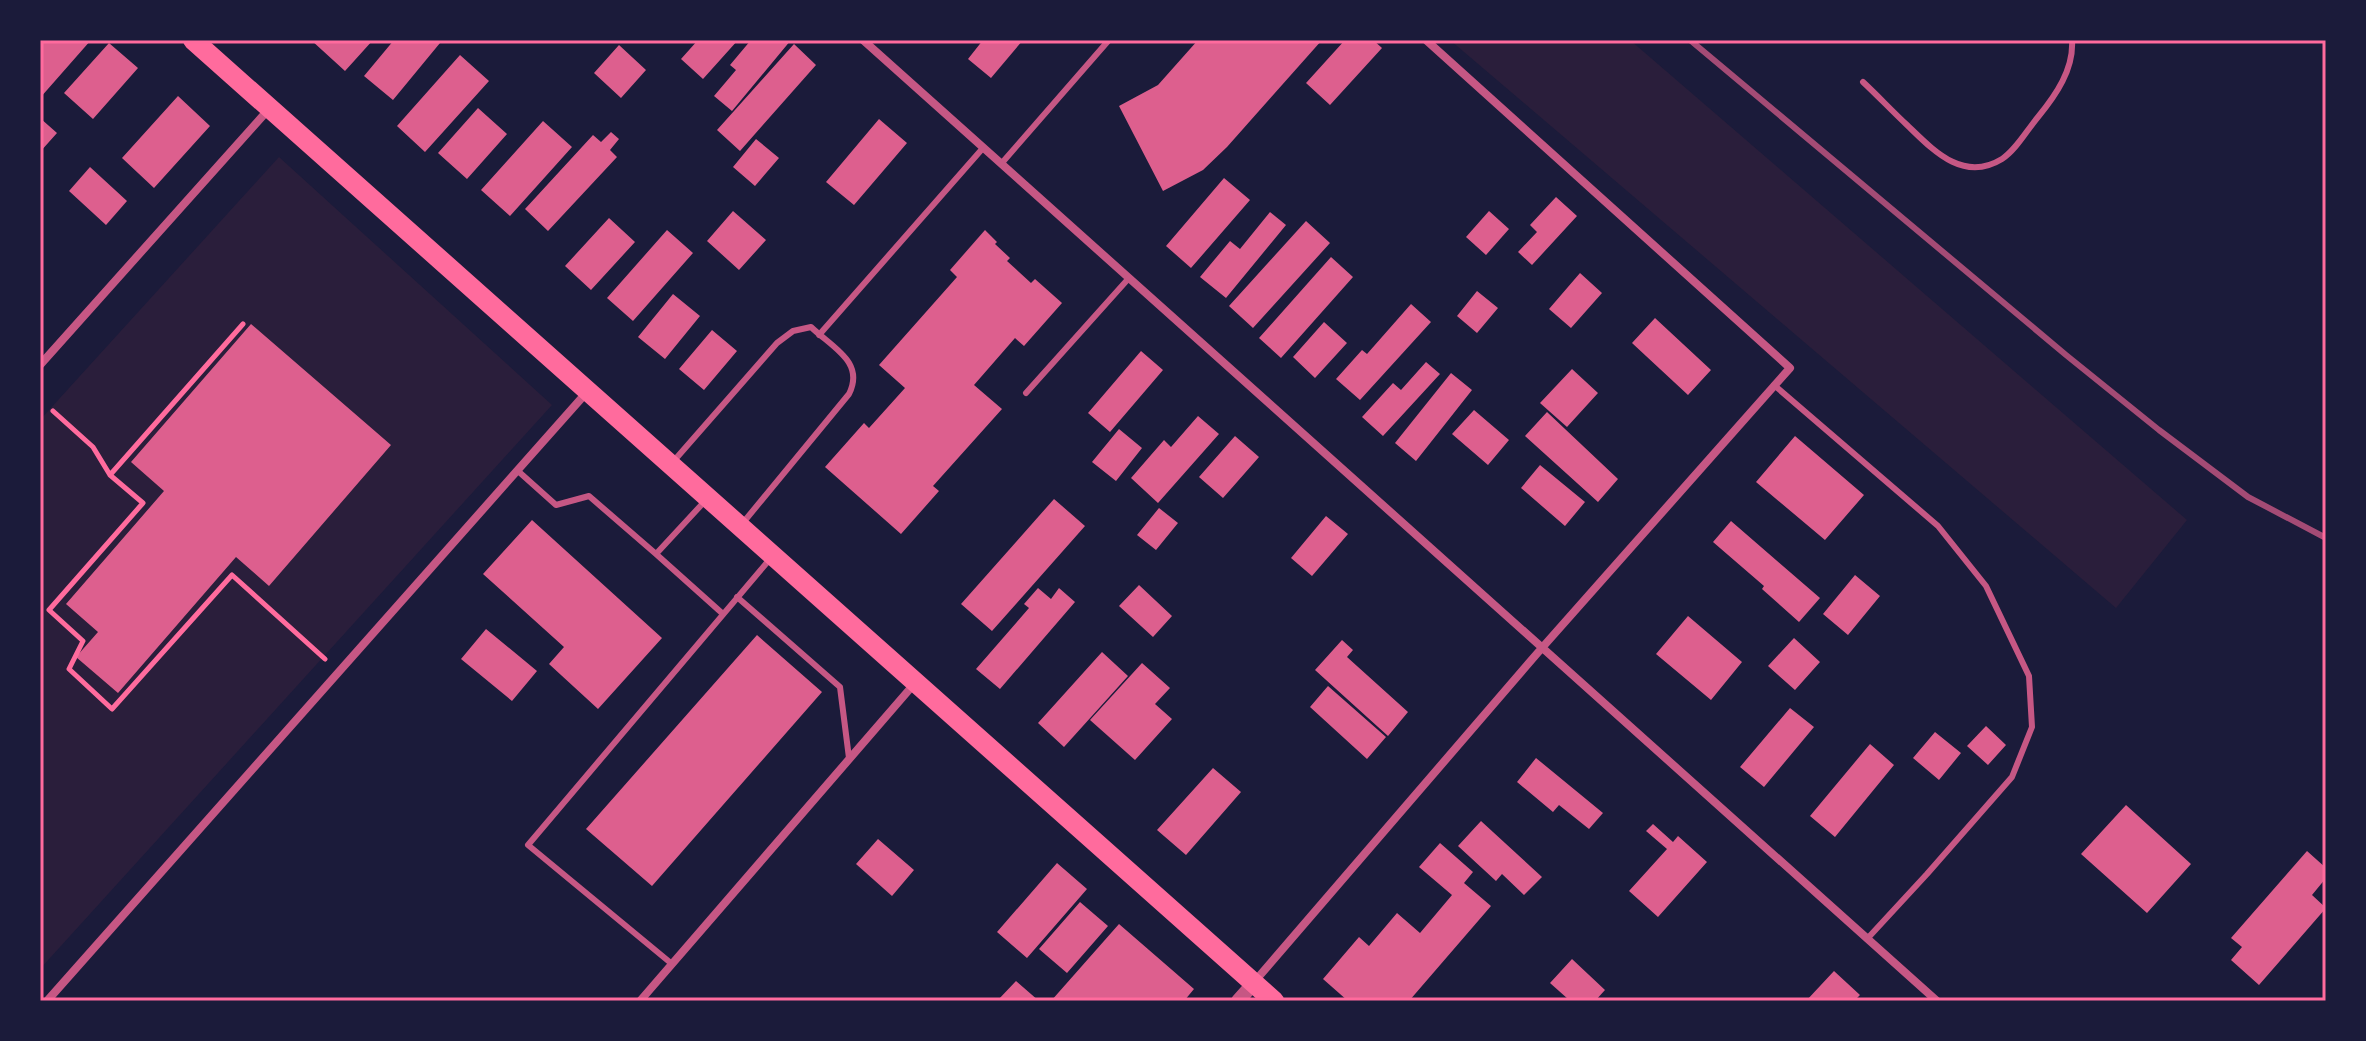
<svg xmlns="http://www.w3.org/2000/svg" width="2366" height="1041" font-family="'Work Sans',sans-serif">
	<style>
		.green { fill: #2a1e3b }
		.building { fill: #dd5f8e }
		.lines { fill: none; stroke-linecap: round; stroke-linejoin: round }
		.path { stroke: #ff6b9d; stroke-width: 5 }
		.service { stroke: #c65784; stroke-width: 6 }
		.minor { stroke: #c65784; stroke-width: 8 }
		.tertiary { stroke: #c65784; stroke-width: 14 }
		.primary { stroke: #ff6b9d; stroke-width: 20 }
		.rail { stroke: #a44b75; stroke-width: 6 }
		.neatline { fill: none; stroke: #ff6b9d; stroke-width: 3 }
	</style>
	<rect width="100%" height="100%" fill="#1b1b3a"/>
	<path class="green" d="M 1450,40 L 1630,40 L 2187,520 L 2116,608 Z
		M 279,157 L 552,405 L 40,969 L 40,420 Z"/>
	<path class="building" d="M 40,40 L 91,40 L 40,98 Z
		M 311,40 L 373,40 L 345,71 Z
		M 394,40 L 436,40 L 440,43 L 393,100 L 364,76 Z
		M 698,40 L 738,40 L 703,79 L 681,59 Z
		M 751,40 L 791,40 L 732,111 L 714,96 L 736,70 L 730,65 Z
		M 983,40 L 1023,40 L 991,78 L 968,59 Z
		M 1198,40 L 1322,40 L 1227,147 L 1203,170 L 1163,191 L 1119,106 L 1158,85 Z
		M 1345,40 L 1373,40 L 1382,48 L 1330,105 L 1306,83 Z
		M 109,43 L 138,68 L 93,119 L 64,93 Z
		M 794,44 L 816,65 L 740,151 L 717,130 Z
		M 619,45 L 646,70 L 621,98 L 594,73 Z
		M 460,55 L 489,81 L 425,152 L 397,126 Z
		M 178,96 L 210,126 L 154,188 L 122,158 Z
		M 478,108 L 507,134 L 467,179 L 438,153 Z
		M 40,118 L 57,133 L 40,152 Z
		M 879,119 L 907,143 L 854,205 L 826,182 Z
		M 543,121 L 572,147 L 510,216 L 481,190 Z
		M 611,132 L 619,139 L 610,150 L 617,157 L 548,231 L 525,209 L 593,135 L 601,142 Z
		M 756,139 L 779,158 L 755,186 L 733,167 Z
		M 90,167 L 127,201 L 106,225 L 69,191 Z
		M 1224,178 L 1250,200 L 1191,268 L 1166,246 Z
		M 1556,197 L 1577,216 L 1532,265 L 1518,252 L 1537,232 L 1530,225 Z
		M 733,211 L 766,240 L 739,270 L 707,241 Z
		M 1489,211 L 1509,229 L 1486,255 L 1466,237 Z
		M 1270,212 L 1286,225 L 1226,298 L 1200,277 L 1230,241 L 1240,249 Z
		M 609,218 L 635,242 L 591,290 L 565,266 Z
		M 1306,221 L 1330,243 L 1253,328 L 1229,306 Z
		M 667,230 L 693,253 L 633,321 L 607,298 Z
		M 985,230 L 997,242 L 995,244 L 1010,258 L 1007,261 L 1031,283 L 1035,279 L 1062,303 L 1024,346 L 1015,338 L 974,385 L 1002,409 L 933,486 L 939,491 L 901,534 L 825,467 L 864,423 L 869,428 L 905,388 L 879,365 L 957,277 L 950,270 Z
		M 1331,257 L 1353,277 L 1281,358 L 1259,338 Z
		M 1580,273 L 1602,293 L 1571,328 L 1549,309 Z
		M 1477,291 L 1498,308 L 1477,333 L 1457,316 Z
		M 673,294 L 700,316 L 665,359 L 638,337 Z
		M 1411,304 L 1431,322 L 1360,400 L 1336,379 L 1362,350 L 1367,354 Z
		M 1655,318 L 1711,370 L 1688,395 L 1632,343 Z
		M 1324,322 L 1347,343 L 1315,378 L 1293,357 Z
		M 251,324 L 391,445 L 269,586 L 236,557 L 118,693 L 76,657 L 98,632 L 66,604 L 164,491 L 131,462 Z
		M 712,330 L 737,351 L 704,390 L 679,369 Z
		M 1141,351 L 1163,370 L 1110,432 L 1088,413 Z
		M 1426,362 L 1440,374 L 1383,436 L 1362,417 L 1393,383 L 1401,390 Z
		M 1572,369 L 1598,393 L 1567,427 L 1540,403 Z
		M 1451,373 L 1472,390 L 1416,461 L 1395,443 Z
		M 1474,410 L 1509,440 L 1488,465 L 1452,434 Z
		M 1547,412 L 1618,479 L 1598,502 L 1525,436 Z
		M 1198,416 L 1219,434 L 1158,503 L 1131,478 L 1164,440 L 1171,447 Z
		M 1119,429 L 1142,448 L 1116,481 L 1092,462 Z
		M 1235,436 L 1259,457 L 1223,498 L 1199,477 Z
		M 1795,436 L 1864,495 L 1825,540 L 1756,482 Z
		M 1540,465 L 1585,502 L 1565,526 L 1521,488 Z
		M 1054,499 L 1085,526 L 992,631 L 961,604 Z
		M 1159,508 L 1178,523 L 1156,550 L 1137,535 Z
		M 1326,516 L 1348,534 L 1312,576 L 1291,558 Z
		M 532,520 L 662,638 L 598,709 L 549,664 L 564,647 L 483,574 Z
		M 1731,521 L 1820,598 L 1799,622 L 1762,589 L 1764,586 L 1713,542 Z
		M 1855,575 L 1880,596 L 1848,635 L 1823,614 Z
		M 1139,585 L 1172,616 L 1153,637 L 1119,606 Z
		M 1038,588 L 1051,599 L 1059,588 L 1075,602 L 1000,689 L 976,669 L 1029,608 L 1024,604 Z
		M 1688,616 L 1742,662 L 1711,700 L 1656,654 Z
		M 486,629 L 537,671 L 512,701 L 461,659 Z
		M 757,635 L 822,692 L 652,886 L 586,829 Z
		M 1794,638 L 1820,662 L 1795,690 L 1768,666 Z
		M 1342,640 L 1353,650 L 1347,657 L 1408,712 L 1388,736 L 1315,670 Z
		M 1102,652 L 1128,676 L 1064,747 L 1038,723 Z
		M 1142,663 L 1170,688 L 1155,704 L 1172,719 L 1135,760 L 1090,720 Z
		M 1328,686 L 1386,737 L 1367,759 L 1310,707 Z
		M 1790,708 L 1814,727 L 1764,787 L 1740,767 Z
		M 1986,726 L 2006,745 L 1988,765 L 1967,746 Z
		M 1935,732 L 1961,753 L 1939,780 L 1913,758 Z
		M 1870,744 L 1894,765 L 1835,837 L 1810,816 Z
		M 1536,758 L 1603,813 L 1589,829 L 1559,805 L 1553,812 L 1517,782 Z
		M 1213,768 L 1241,792 L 1186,855 L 1157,830 Z
		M 2126,805 L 2191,864 L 2147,913 L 2081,854 Z
		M 1481,821 L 1542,877 L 1524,895 L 1502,874 L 1496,881 L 1458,846 Z
		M 1653,824 L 1673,842 L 1678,836 L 1707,862 L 1658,917 L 1629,891 L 1667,849 L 1646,831 Z
		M 878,839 L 914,870 L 892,896 L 856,864 Z
		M 1440,843 L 1473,872 L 1464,883 L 1491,906 L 1409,1001 L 1348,1001 L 1323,979 L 1359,937 L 1369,946 L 1397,913 L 1420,933 L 1452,895 L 1419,867 Z
		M 2307,851 L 2326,868 L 2326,878 L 2312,895 L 2326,908 L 2259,985 L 2231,960 L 2242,947 L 2231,938 Z
		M 1057,863 L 1087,889 L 1027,958 L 997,932 Z
		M 1080,902 L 1108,926 L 1067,973 L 1039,949 Z
		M 1119,924 L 1194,989 L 1184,1001 L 1051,1001 Z
		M 1572,959 L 1605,990 L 1595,1001 L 1566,1001 L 1568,999 L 1550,983 Z
		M 1834,971 L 1860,995 L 1854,1001 L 1806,1001 Z
		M 1016,981 L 1039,1001 L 997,1001 Z"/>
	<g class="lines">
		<path class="path" d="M 243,324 L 110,475 L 143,503 L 49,610 L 83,641 L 69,669 L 112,709 L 232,575 L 325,659
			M 53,411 L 93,447 L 110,475"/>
		<path class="service" d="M 1863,82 C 1878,96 1892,111 1907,125 C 1933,150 1963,183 2002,159 C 2016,150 2027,130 2038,117 C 2056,95 2074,69 2072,40
			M 1001,164 L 1109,40
			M 819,335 L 983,148
			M 1774,385 L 1938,526 L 1986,586 L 2029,676 L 2032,727 L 2012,777 L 1927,874 L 1867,939
			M 1026,393 L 1129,278
			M 672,463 L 777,343 L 793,331 L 811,327 C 833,348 865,362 849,394 L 742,524
			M 518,471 L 556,505 L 589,496 L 656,554 L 705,501
			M 656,554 L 723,614
			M 737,597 L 840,687 L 849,758
			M 672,964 L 528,845 L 770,559"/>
		<path class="minor" d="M 863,40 L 1937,1001
			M 40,365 L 268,110
			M 1255,981 L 1541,649 L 1790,368 L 1426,40
			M 47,1001 L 587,392
			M 640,1001 L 915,683"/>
		<path class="tertiary" d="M 1238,1001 L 1254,983"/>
		<path class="primary" d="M 193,40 L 1274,1001"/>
		<path class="rail" d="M 1690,40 L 2066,355 L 2159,430 L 2248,497 L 2326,538"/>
	</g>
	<rect width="2366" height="1041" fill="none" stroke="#1b1b3a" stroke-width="84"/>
	<rect x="42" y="42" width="2282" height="957" class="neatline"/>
</svg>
